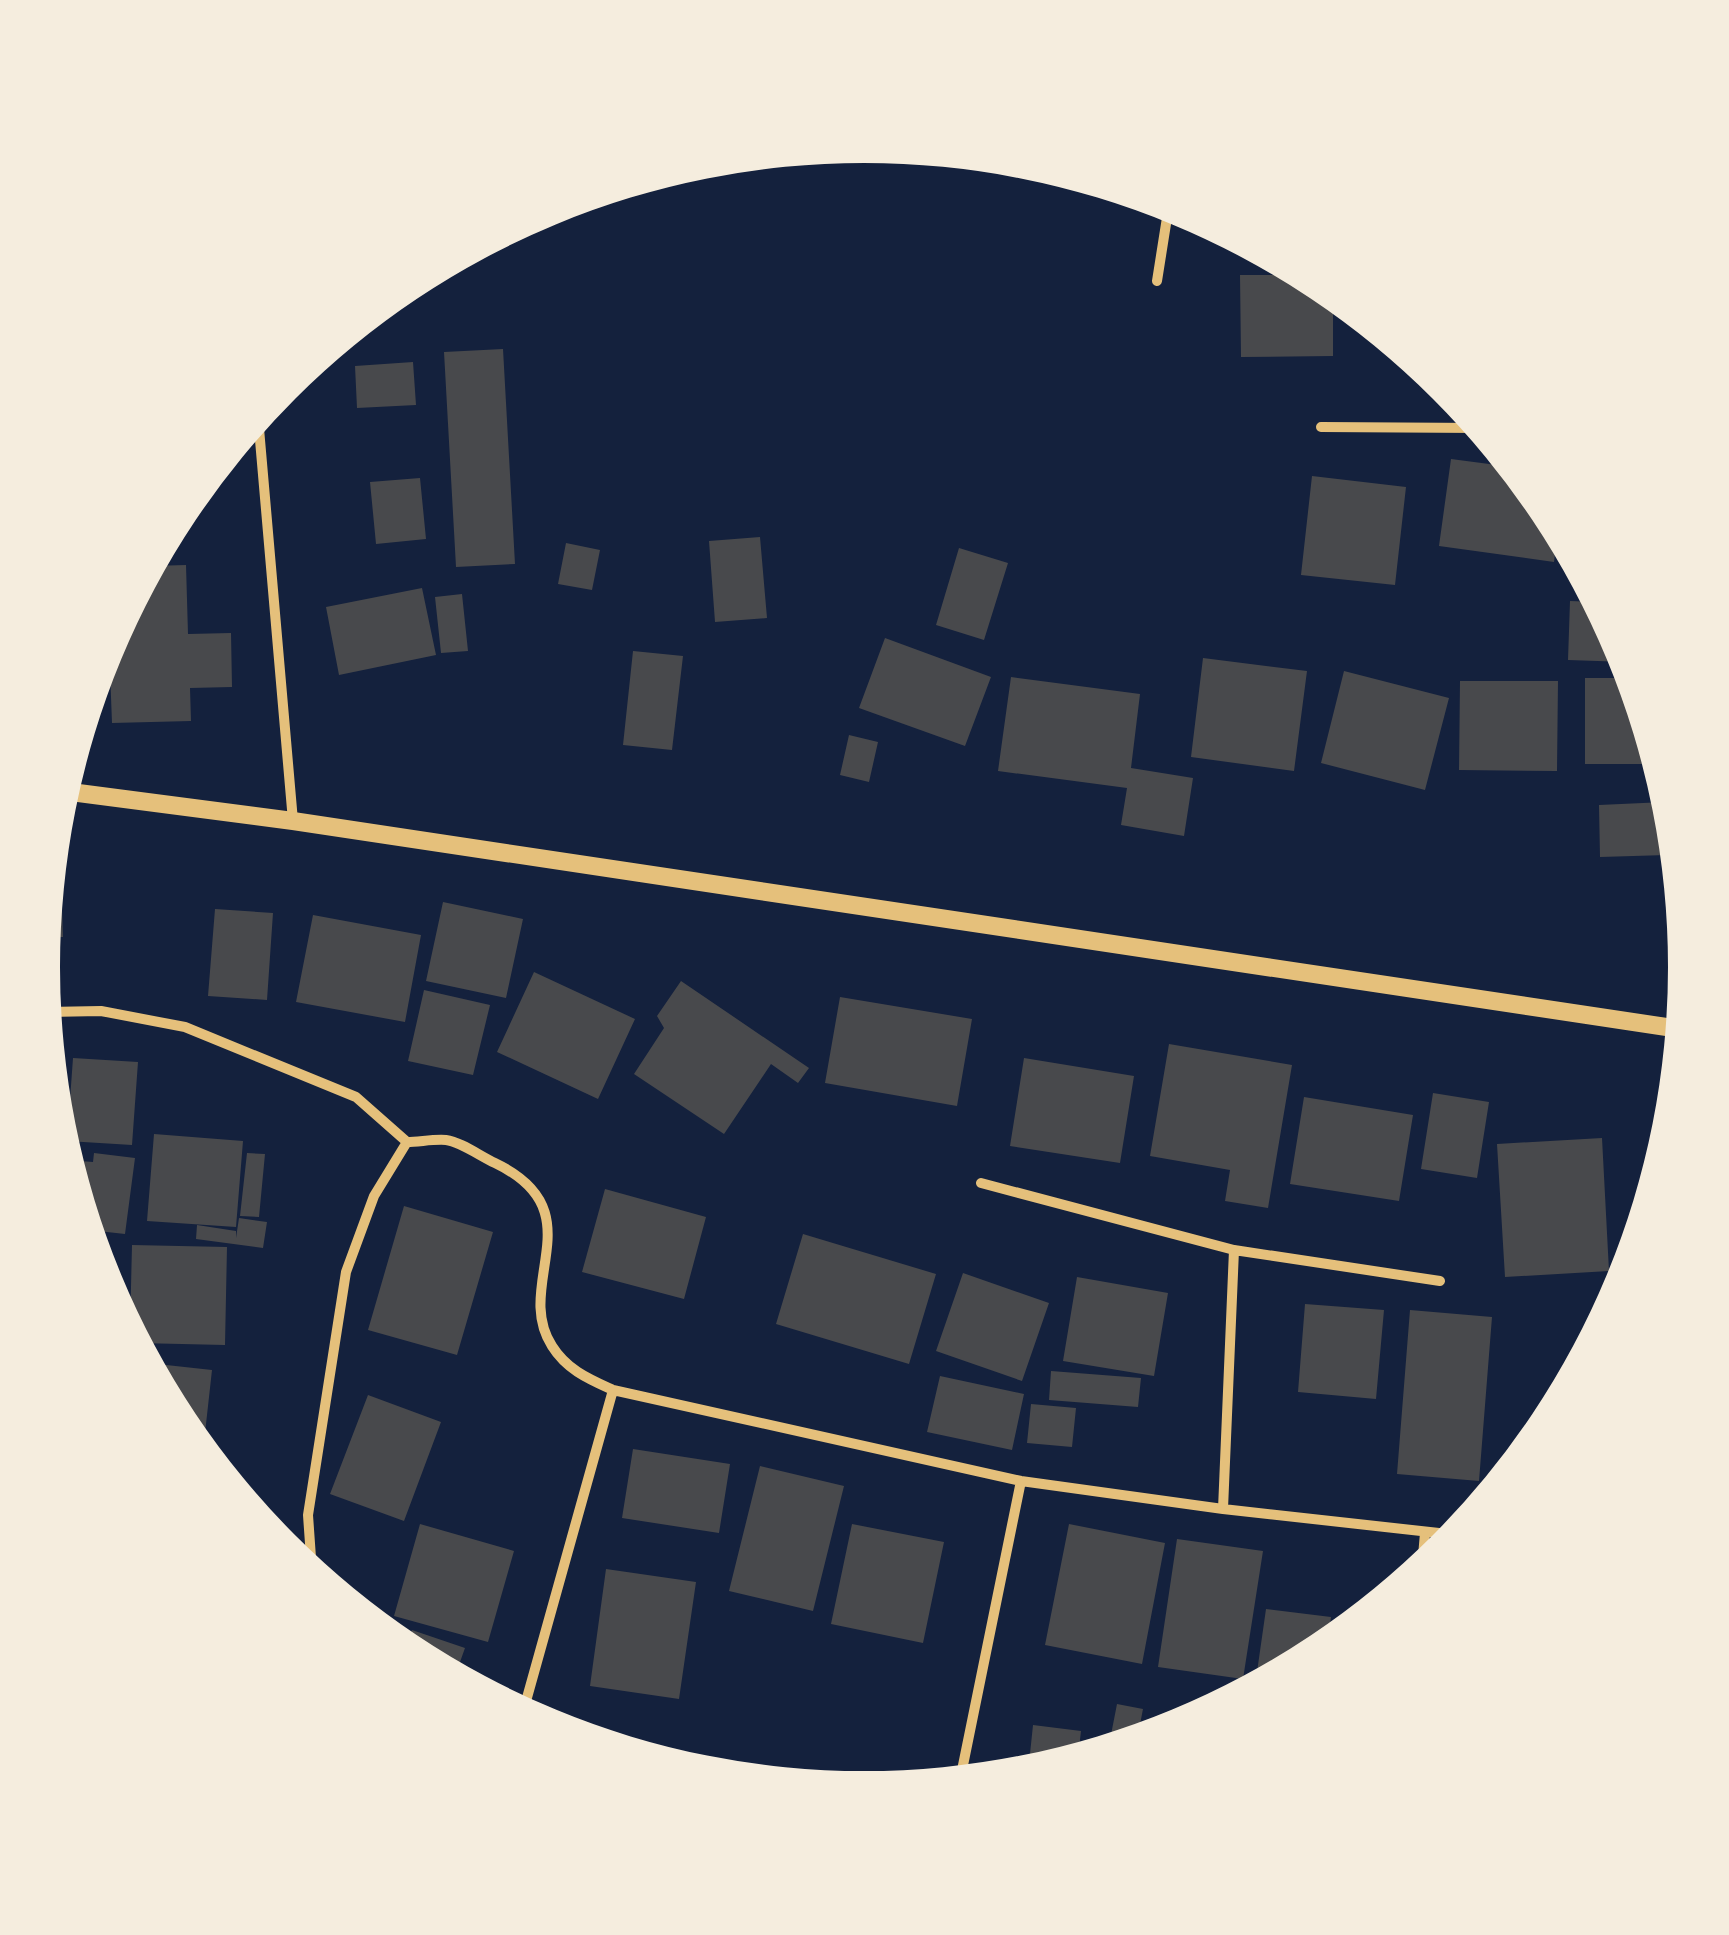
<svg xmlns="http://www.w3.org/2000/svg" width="1729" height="1935" font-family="'Times New Roman',serif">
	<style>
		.building { fill: #48494c }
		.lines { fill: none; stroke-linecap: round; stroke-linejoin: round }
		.minor { stroke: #e5c07b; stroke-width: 10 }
		.tertiary { stroke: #e5c07b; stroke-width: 18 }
	</style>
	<rect width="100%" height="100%" fill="#14213d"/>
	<path class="building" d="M 1240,275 L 1303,275 L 1333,293 L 1333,356 L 1241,357 Z
		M 503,349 L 515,564 L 456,567 L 444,352 Z
		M 413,362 L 416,405 L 357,408 L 355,366 Z
		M 1451,459 L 1512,467 L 1548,511 L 1558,530 L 1554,562 L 1439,546 Z
		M 1312,476 L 1406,487 L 1395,585 L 1301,575 Z
		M 420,478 L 426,539 L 376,544 L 370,482 Z
		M 760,537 L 767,618 L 715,622 L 709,541 Z
		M 566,543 L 600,550 L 592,590 L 558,584 Z
		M 959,548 L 1008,563 L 984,640 L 936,625 Z
		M 186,565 L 188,634 L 231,633 L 232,687 L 190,688 L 191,721 L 112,723 L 109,645 L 152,566 Z
		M 422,588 L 436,655 L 339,675 L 326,607 Z
		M 462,594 L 468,651 L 441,653 L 435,597 Z
		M 1570,601 L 1597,602 L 1627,662 L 1568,660 Z
		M 885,638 L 991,677 L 965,746 L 859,708 Z
		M 633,651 L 683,656 L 672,750 L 623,745 Z
		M 1203,658 L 1307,671 L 1294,771 L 1191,757 Z
		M 1344,671 L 1449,698 L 1425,790 L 1321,763 Z
		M 1011,677 L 1140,694 L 1131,768 L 1193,778 L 1184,836 L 1121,825 L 1127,788 L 998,771 Z
		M 1585,678 L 1632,678 L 1653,749 L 1653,764 L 1585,764 Z
		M 1460,681 L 1558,681 L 1557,771 L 1459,770 Z
		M 849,735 L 878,742 L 869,782 L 840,775 Z
		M 1665,802 L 1667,855 L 1600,857 L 1599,805 Z
		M 53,862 L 62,862 L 62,882 L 51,883 Z
		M 443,902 L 523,919 L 506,998 L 426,981 Z
		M 62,909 L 63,937 L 45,937 L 48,910 Z
		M 215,909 L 273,913 L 267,1000 L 208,996 Z
		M 313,915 L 421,935 L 405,1022 L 296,1002 Z
		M 534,972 L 635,1019 L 598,1099 L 497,1052 Z
		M 681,981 L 809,1068 L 798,1083 L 771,1064 L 724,1134 L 634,1074 L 664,1028 L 657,1016 Z
		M 424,990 L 490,1005 L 473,1075 L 408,1061 Z
		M 840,997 L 972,1019 L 957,1106 L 825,1083 Z
		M 1169,1044 L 1292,1065 L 1268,1208 L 1225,1201 L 1230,1170 L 1150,1156 Z
		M 73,1058 L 138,1062 L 132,1145 L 67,1141 Z
		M 1024,1058 L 1134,1076 L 1120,1163 L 1010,1146 Z
		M 1433,1093 L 1489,1102 L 1477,1178 L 1421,1169 Z
		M 1304,1097 L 1413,1115 L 1399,1201 L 1290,1184 Z
		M 154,1134 L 243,1141 L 236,1227 L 147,1221 Z
		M 1602,1138 L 1609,1271 L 1505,1277 L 1497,1144 Z
		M 94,1153 L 135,1158 L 125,1234 L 89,1230 L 68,1160 L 93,1162 Z
		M 247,1153 L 265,1154 L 259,1217 L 240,1216 Z
		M 605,1189 L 706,1217 L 684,1299 L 582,1272 Z
		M 404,1206 L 493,1232 L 457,1355 L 368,1330 Z
		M 239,1218 L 267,1222 L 263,1248 L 196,1239 L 197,1225 L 236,1231 L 236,1238 Z
		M 803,1234 L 936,1274 L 909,1364 L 776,1324 Z
		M 132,1245 L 227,1247 L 225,1345 L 138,1343 L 130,1329 Z
		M 963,1273 L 1049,1303 L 1022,1381 L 936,1351 Z
		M 1077,1277 L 1168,1293 L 1154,1376 L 1063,1361 Z
		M 1305,1304 L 1384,1310 L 1376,1399 L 1298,1392 Z
		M 1410,1310 L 1492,1317 L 1479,1481 L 1397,1474 Z
		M 148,1363 L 212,1370 L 203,1451 L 181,1424 Z
		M 1051,1371 L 1141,1378 L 1138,1407 L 1049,1400 Z
		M 940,1376 L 1024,1394 L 1012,1450 L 927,1432 Z
		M 368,1395 L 441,1422 L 404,1521 L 330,1494 Z
		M 1031,1404 L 1076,1408 L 1072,1447 L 1027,1443 Z
		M 633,1449 L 730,1464 L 719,1533 L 622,1518 Z
		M 760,1466 L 844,1486 L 813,1611 L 729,1591 Z
		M 420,1524 L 514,1551 L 488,1642 L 394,1616 Z
		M 852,1524 L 944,1542 L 923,1643 L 831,1624 Z
		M 1069,1524 L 1165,1543 L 1142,1664 L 1045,1645 Z
		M 1177,1539 L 1263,1551 L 1243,1679 L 1158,1667 Z
		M 606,1569 L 696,1582 L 679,1699 L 590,1686 Z
		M 1266,1609 L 1331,1617 L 1327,1646 L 1255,1686 Z
		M 412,1630 L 465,1648 L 455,1676 L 405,1649 Z
		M 1117,1704 L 1143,1709 L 1137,1740 L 1115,1746 L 1109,1745 Z
		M 1033,1725 L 1081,1731 L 1078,1757 L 1028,1773 Z"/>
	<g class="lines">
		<path class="minor" d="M 1157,281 L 1169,205
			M 258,417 L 293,821
			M 1321,427 L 1480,428
			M 47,1012 L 101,1011 L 185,1027 L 356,1097 L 407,1142 C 419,1142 433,1139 446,1140 C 461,1142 480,1156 495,1163 C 597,1212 512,1284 552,1346 C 567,1370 589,1379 613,1390 L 1021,1481 L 1223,1509 L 1457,1535
			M 981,1183 L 1234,1250 L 1440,1281
			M 1223,1509 L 1234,1250
			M 1422,1568 L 1425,1533
			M 312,1572 L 308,1515 L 346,1272 L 374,1196 L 407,1142
			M 523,1712 L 613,1390
			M 960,1780 L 1021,1481"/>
		<path class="tertiary" d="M 63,791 L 293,821 L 1680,1029"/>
	</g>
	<path d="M0 0H1729V1935H0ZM60 967a804 804 0 1 1 1608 0a804 804 0 1 1-1608 0Z" fill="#f5edde" fill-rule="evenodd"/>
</svg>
